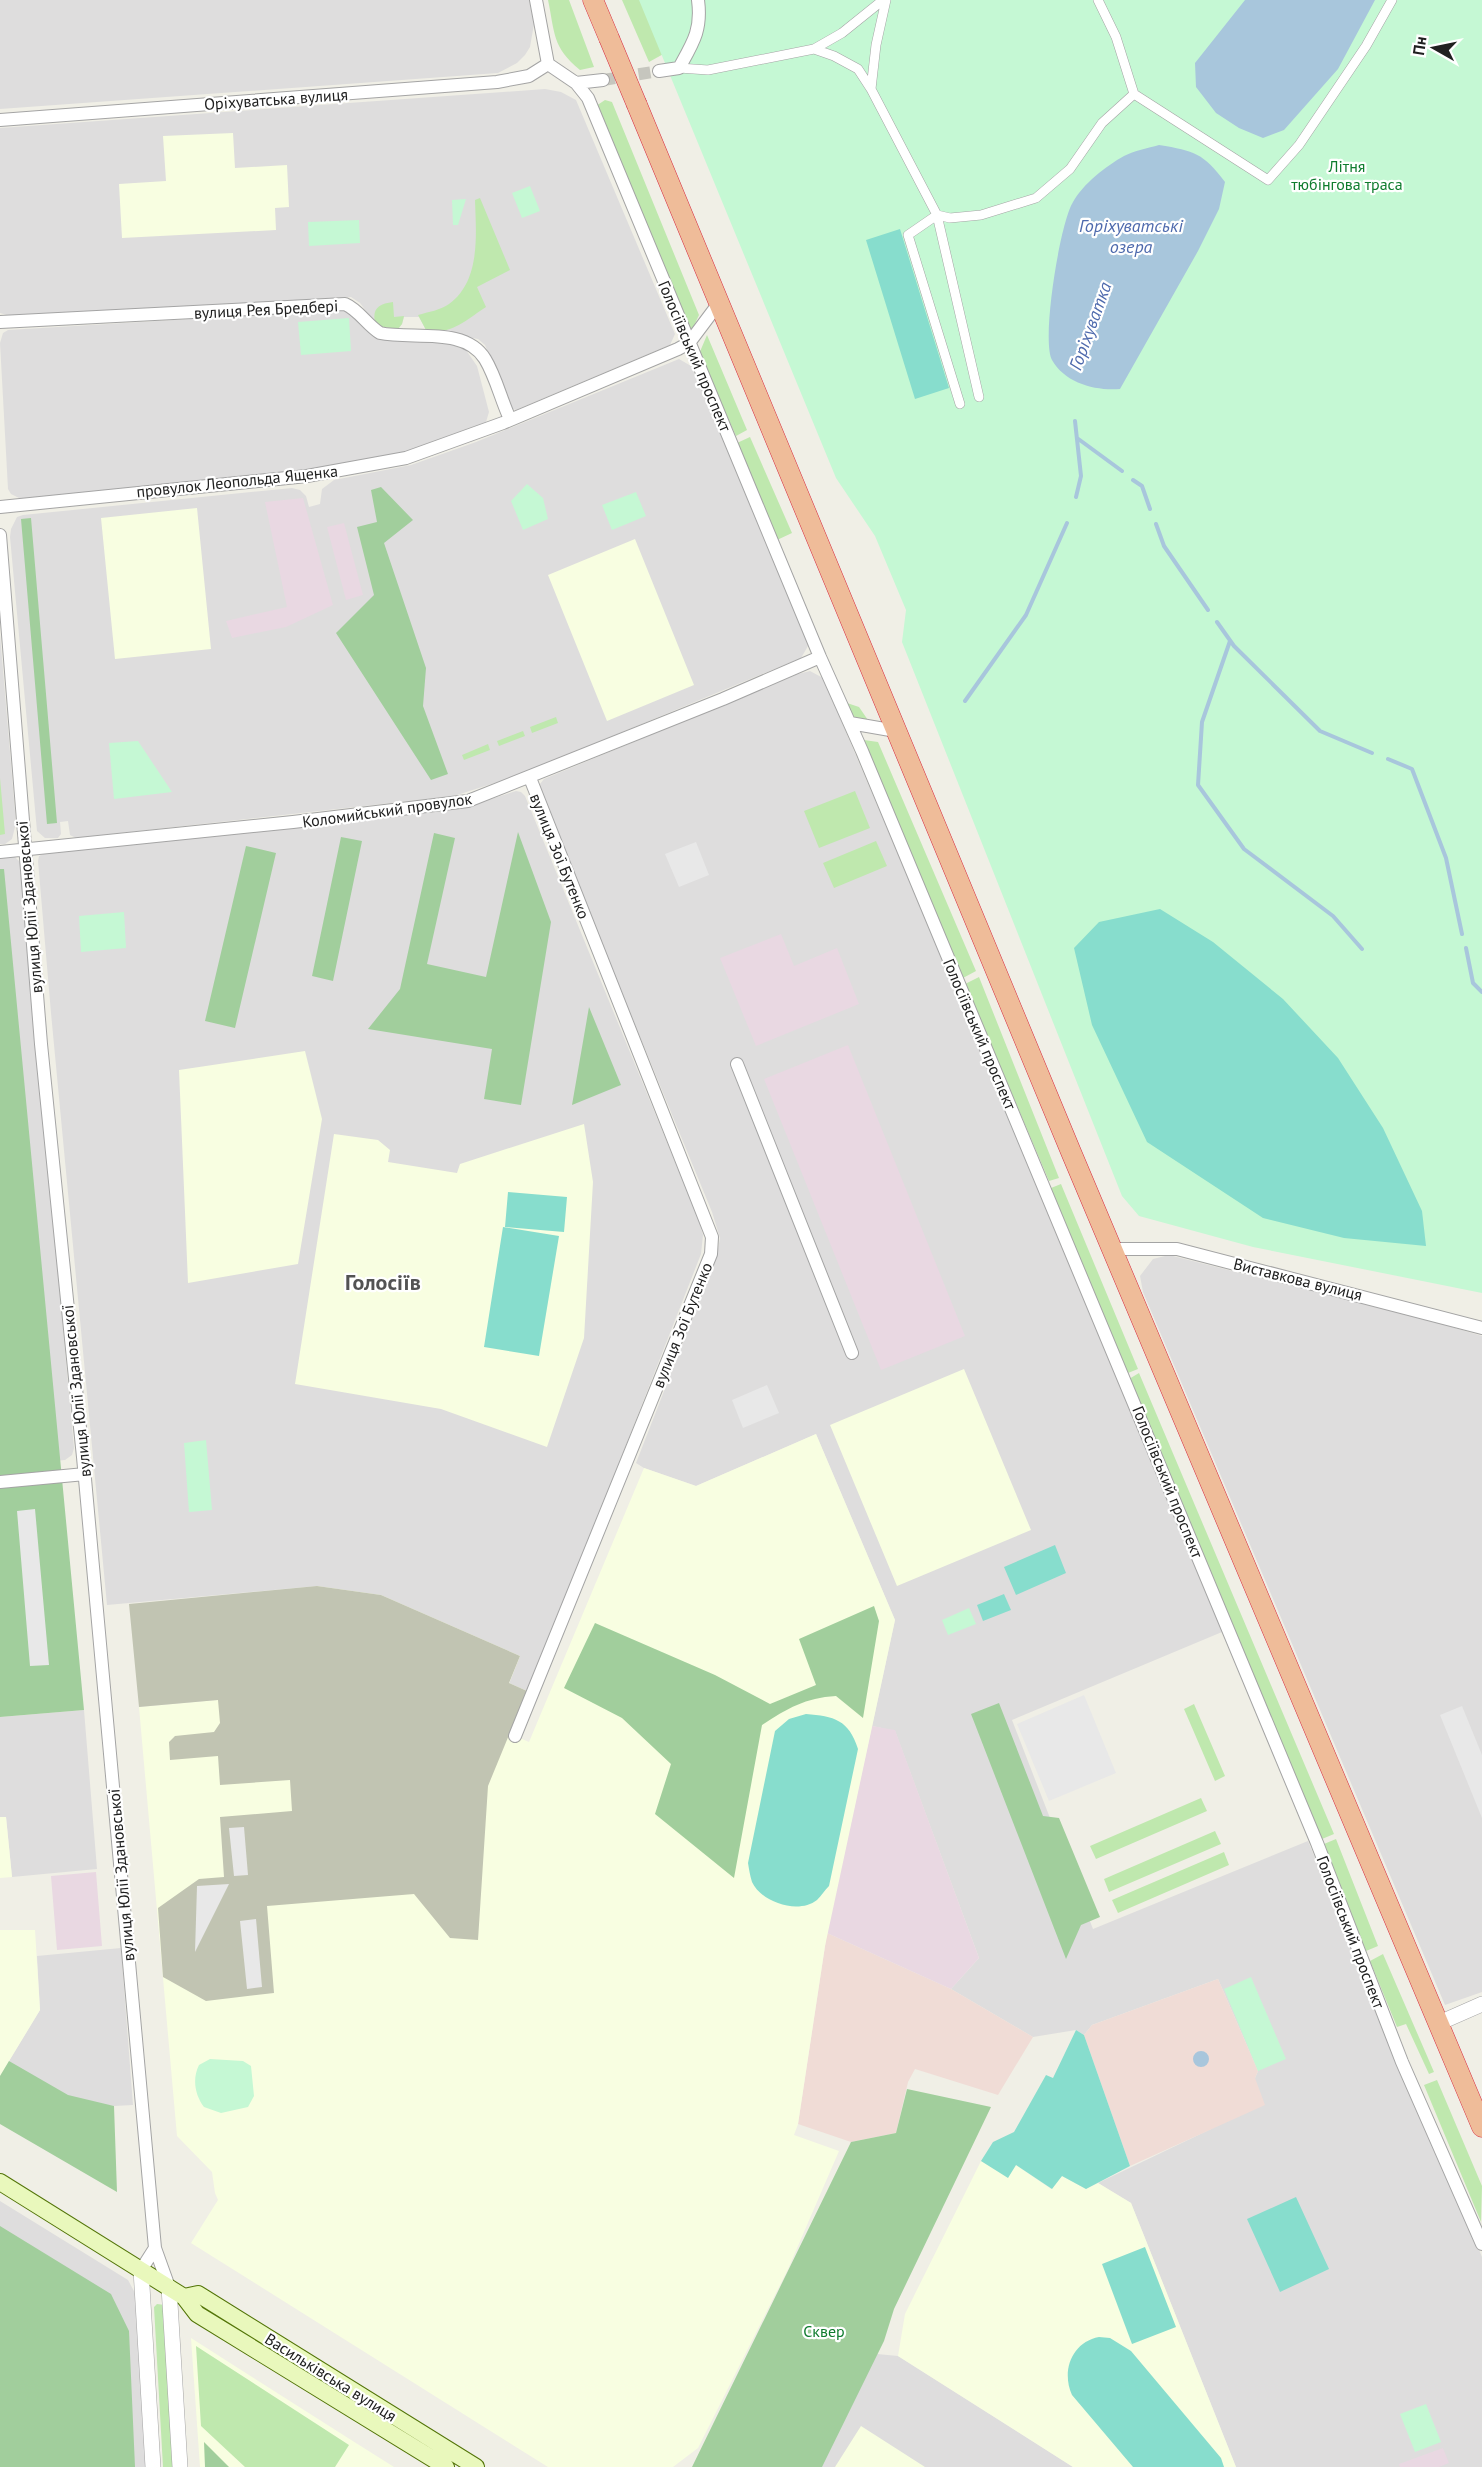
<svg xmlns="http://www.w3.org/2000/svg" width="1482" height="2467" font-family="'PT Sans',sans-serif">
	<style>
		.residential { fill: #dedddd }
		.commercial { fill: #f0dcd6 }
		.industrial { fill: #e9d8e2 }
		.education { fill: #f8fee1 }
		.construction { fill: #c1c4b2 }
		.grass { fill: #bfe8ae }
		.forest { fill: #a1ce9c }
		.park { fill: #c5f8d4 }
		.pitch { fill: #87ddcd }
		.parking { fill: #e8e8e8 }
		.water { fill: #a8c6dc }
		.lines { fill: none; stroke-linecap: round; stroke-linejoin: round }
		.stream { stroke: #a8c6dc; stroke-width: 4 }
		.minor-tunnel { stroke: #c6c6be; stroke-width: 12; stroke-dasharray: 12 6; stroke-linecap: butt }
		.pedestrian-casing { stroke: #a4a4a4; stroke-width: 10 }
		.minor-casing { stroke: #a4a4a4; stroke-width: 14 }
		.tertiary-casing { stroke: #a4a4a4; stroke-width: 16 }
		.secondary-casing { stroke: #537508; stroke-width: 18 }
		.trunk-casing { stroke: #d62b42; stroke-width: 21 }
		.pedestrian { stroke: #fff; stroke-width: 9 }
		.minor { stroke: #fff; stroke-width: 12 }
		.tertiary { stroke: #fff; stroke-width: 15 }
		.secondary { stroke: #e9f8bc; stroke-width: 16 }
		.trunk { stroke: #efbc99; stroke-width: 20 }
		.trunk-bridge-casing { stroke: #d62b42; stroke-width: 21; stroke-linecap: butt }
		.trunk-bridge { stroke: #efbc99; stroke-width: 20 }
		.labels { text-anchor: middle; dominant-baseline: central; stroke-width: 4.5; stroke-linejoin: round; paint-order: stroke }
		.street-label { font-size: 16px; fill: #202020; stroke: #fff }
		.park-label { font-size: 16px; fill: #0f7c2e; stroke: #fff }
		.water-label { font-size: 18px; font-style: italic; fill: #4e6aad; stroke: #fff }
		.district-label { font-size: 22px; font-weight: bold; fill: #535353; stroke: #fff }
	</style>
	<rect width="100%" height="100%" fill="#f0efe6"/>
	<path class="residential" d="M 0,0 L 529,0 L 534,24 L 530,47 L 525,55 L 517,63 L 498,73 L 0,109 Z
		M 545,89 L 561,92 L 576,100 L 675,334 L 670,345 L 516,410 L 510,408 L 485,345 L 478,339 L 426,330 L 419,317 L 404,317 L 402,324 L 398,329 L 375,323 L 360,303 L 351,297 L 13,317 L 0,313 L 0,128 Z
		M 341,310 L 347,312 L 371,334 L 379,338 L 450,344 L 466,350 L 477,366 L 489,412 L 486,422 L 404,452 L 316,469 L 21,499 L 11,494 L 8,489 L 0,343 L 3,333 L 8,330 Z
		M 679,359 L 691,366 L 699,383 L 806,638 L 808,646 L 801,658 L 519,775 L 454,796 L 76,838 L 70,835 L 68,821 L 60,822 L 61,834 L 58,838 L 45,838 L 37,831 L 10,537 L 11,529 L 17,517 L 23,515 L 292,488 L 300,490 L 306,496 L 309,507 L 320,504 L 322,489 L 334,480 L 411,465 L 476,442 Z
		M 0,634 L 16,823 L 12,839 L 5,844 L 0,844 Z
		M 810,671 L 823,678 L 1039,1186 L 1222,1632 L 1012,1720 L 1093,1929 L 1308,1841 L 1482,2257 L 1482,2467 L 1236,2467 L 1131,2203 L 1098,2183 L 1211,2129 L 1255,2078 L 1258,2071 L 1218,1979 L 1092,2025 L 1084,2035 L 1076,2030 L 1033,2037 L 951,1989 L 979,1958 L 895,1731 L 872,1726 L 895,1620 L 816,1434 L 696,1486 L 644,1468 L 636,1463 L 717,1255 L 720,1238 L 712,1212 L 541,796 L 540,784 L 544,779 L 798,674 Z
		M 516,791 L 521,792 L 525,796 L 698,1218 L 703,1235 L 701,1254 L 530,1690 L 527,1691 L 509,1684 L 520,1656 L 317,1586 L 107,1605 L 51,1013 L 38,861 L 39,856 L 45,853 L 435,812 L 472,805 Z
		M 14,856 L 20,862 L 74,1448 L 72,1455 L 65,1460 L 0,1466 L 0,857 Z
		M 1169,1255 L 1435,1322 L 1482,1336 L 1482,1992 L 1445,2005 L 1143,1292 L 1140,1276 L 1153,1259 Z
		M 84,1710 L 97,1869 L 12,1877 L 6,1817 L 0,1817 L 0,1717 Z
		M 121,1948 L 133,2105 L 114,2106 L 60,2100 L 9,2061 L 40,2010 L 37,1956 Z
		M 0,2201 L 128,2280 L 135,2293 L 147,2467 L 0,2467 Z
		M 877,2354 L 898,2356 L 1073,2467 L 817,2467 Z"/>
	<path class="commercial" d="M 827,1933 L 951,1989 L 1033,2037 L 998,2095 L 915,2069 L 908,2082 L 896,2133 L 851,2142 L 798,2124 Z
		M 1218,1979 L 1258,2071 L 1255,2078 L 1265,2105 L 1130,2166 L 1084,2035 L 1092,2025 Z"/>
	<path class="industrial" d="M 303,498 L 333,605 L 286,627 L 232,638 L 226,621 L 287,607 L 265,502 Z
		M 344,523 L 363,595 L 346,600 L 327,527 Z
		M 781,934 L 794,966 L 837,948 L 859,1004 L 756,1046 L 720,958 Z
		M 848,1045 L 965,1336 L 881,1370 L 764,1079 Z
		M 872,1726 L 895,1730 L 979,1958 L 951,1989 L 827,1933 Z
		M 96,1872 L 102,1946 L 57,1950 L 51,1876 Z
		M 1443,2448 L 1449,2463 L 1439,2467 L 1400,2467 L 1399,2464 Z"/>
	<path class="education" d="M 233,133 L 235,168 L 287,165 L 289,207 L 275,208 L 276,230 L 122,238 L 119,184 L 166,181 L 163,136 Z
		M 197,508 L 211,649 L 115,659 L 101,518 Z
		M 635,539 L 694,685 L 607,721 L 548,575 Z
		M 305,1051 L 322,1119 L 298,1264 L 188,1283 L 179,1070 Z
		M 584,1124 L 593,1182 L 584,1338 L 547,1447 L 441,1409 L 295,1384 L 334,1134 L 378,1140 L 390,1150 L 388,1162 L 457,1173 L 460,1164 Z
		M 964,1369 L 1031,1530 L 897,1586 L 830,1425 Z
		M 816,1434 L 895,1620 L 825,1946 L 798,2124 L 794,2135 L 839,2151 L 788,2269 L 698,2448 L 673,2467 L 548,2467 L 191,2243 L 218,2200 L 215,2193 L 212,2172 L 177,2136 L 139,1707 L 217,1700 L 317,1586 L 381,1595 L 520,1656 L 509,1683 L 527,1691 L 515,1736 L 529,1742 L 644,1468 L 696,1486 Z
		M 0,1817 L 6,1817 L 12,1877 L 0,1878 Z
		M 0,1930 L 35,1930 L 40,2010 L 0,2076 Z
		M 981,2161 L 1008,2177 L 1016,2165 L 1051,2189 L 1062,2176 L 1086,2189 L 1098,2183 L 1131,2203 L 1236,2467 L 1073,2467 L 898,2356 L 905,2314 Z
		M 191,2338 L 348,2438 L 394,2467 L 200,2467 Z
		M 861,2426 L 925,2467 L 835,2467 Z"/>
	<path class="construction" d="M 317,1586 L 381,1595 L 520,1656 L 509,1683 L 527,1691 L 488,1786 L 478,1940 L 450,1938 L 414,1894 L 267,1906 L 274,1993 L 206,2001 L 163,1977 L 158,1908 L 199,1879 L 224,1877 L 220,1817 L 292,1811 L 290,1780 L 220,1785 L 218,1756 L 170,1760 L 169,1742 L 175,1736 L 214,1732 L 220,1723 L 218,1700 L 139,1707 L 129,1604 Z"/>
	<path class="grass" d="M 548,0 L 569,0 L 594,67 L 580,70 C 552,47 555,33 548,0 Z
		M 622,0 L 681,0 L 667,52 L 649,62 Z
		M 605,100 L 612,102 L 699,315 L 691,332 L 596,106 Z
		M 480,198 L 510,270 L 477,287 L 486,307 C 467,319 451,336 426,330 L 418,315 C 428,312 441,310 449,304 C 481,281 476,234 475,200 Z
		M 393,302 L 394,317 L 404,316 L 402,324 L 398,329 L 382,327 L 375,323 C 372,308 379,304 393,302 Z
		M 707,335 L 747,430 L 736,436 L 699,354 Z
		M 750,437 L 792,533 L 777,540 L 737,443 Z
		M 847,703 L 859,707 L 870,723 L 854,720 Z
		M 556,717 L 558,723 L 532,733 L 530,727 Z
		M 523,731 L 525,736 L 499,746 L 497,741 Z
		M 864,740 L 878,742 L 976,971 L 963,978 Z
		M 488,744 L 490,750 L 464,760 L 462,755 Z
		M 0,778 L 5,834 L 0,835 Z
		M 855,791 L 870,828 L 819,848 L 804,811 Z
		M 876,841 L 887,866 L 834,888 L 823,863 Z
		M 979,977 L 1059,1178 L 1049,1181 L 965,984 Z
		M 1061,1184 L 1138,1369 L 1128,1373 L 1051,1188 Z
		M 1139,1373 L 1334,1834 L 1322,1839 L 1129,1379 Z
		M 1194,1704 L 1225,1776 L 1215,1781 L 1184,1709 Z
		M 1201,1798 L 1207,1811 L 1096,1859 L 1090,1846 Z
		M 1215,1831 L 1221,1844 L 1109,1892 L 1104,1879 Z
		M 1336,1839 L 1378,1946 L 1366,1951 L 1324,1844 Z
		M 1224,1852 L 1229,1865 L 1118,1913 L 1112,1900 Z
		M 1383,1954 L 1434,2072 L 1429,2074 L 1406,2024 L 1397,2027 L 1370,1961 Z
		M 1437,2080 L 1482,2186 L 1481,2222 L 1424,2085 Z
		M 157,2304 L 165,2305 L 176,2467 L 163,2467 L 154,2307 Z
		M 196,2346 L 349,2445 L 335,2467 L 245,2467 L 201,2426 Z"/>
	<path class="forest" d="M 381,487 L 413,520 L 384,543 L 426,668 L 423,706 L 448,774 L 431,780 L 336,633 L 374,595 L 357,527 L 377,522 L 371,490 Z
		M 31,518 L 57,823 L 47,824 L 21,519 Z
		M 518,832 L 551,922 L 521,1105 L 484,1099 L 492,1049 L 368,1029 L 400,989 L 434,833 L 455,838 L 427,964 L 486,977 Z
		M 341,837 L 362,841 L 333,981 L 312,976 Z
		M 246,846 L 276,853 L 235,1028 L 205,1021 Z
		M 0,869 L 4,869 L 84,1710 L 0,1717 Z
		M 589,1007 L 621,1085 L 572,1105 Z
		M 874,1606 L 879,1621 L 863,1718 L 836,1696 C 805,1698 788,1708 762,1725 L 734,1878 L 655,1814 L 671,1764 L 622,1718 L 564,1688 L 595,1623 L 715,1675 L 770,1704 L 816,1685 L 799,1639 Z
		M 999,1703 L 1043,1816 L 1059,1818 L 1100,1917 L 1081,1925 L 1066,1959 L 971,1714 Z
		M 9,2061 L 68,2095 L 114,2106 L 117,2192 L 0,2124 L 0,2076 Z
		M 907,2089 L 991,2107 L 894,2309 L 884,2341 L 822,2467 L 692,2467 L 851,2142 L 896,2133 Z
		M 0,2226 L 111,2294 L 129,2331 L 135,2467 L 0,2467 Z
		M 204,2442 L 229,2467 L 205,2467 Z"/>
	<path class="park" d="M 639,0 L 1482,0 L 1482,1293 L 1253,1247 L 1139,1216 L 1122,1196 L 902,642 L 906,610 L 875,536 L 836,478 Z
		M 530,186 L 540,211 L 522,218 L 512,193 Z
		M 466,199 L 458,225 L 453,225 L 452,200 Z
		M 359,220 L 360,243 L 309,246 L 308,222 Z
		M 349,318 L 351,351 L 301,355 L 298,322 Z
		M 527,484 L 543,498 L 548,519 L 523,530 L 511,501 Z
		M 636,492 L 646,516 L 612,530 L 602,505 Z
		M 138,741 L 172,792 L 114,799 L 109,743 Z
		M 124,912 L 126,948 L 81,952 L 79,916 Z
		M 206,1440 L 212,1510 L 189,1512 L 184,1443 Z
		M 969,1608 L 976,1624 L 948,1635 L 942,1620 Z
		M 1251,1977 L 1286,2059 L 1258,2071 L 1224,1989 Z
		M 210,2059 L 243,2061 L 251,2066 L 254,2096 L 248,2107 L 221,2113 L 204,2107 C 195,2095 192,2079 199,2065 Z
		M 1426,2404 L 1441,2442 L 1415,2452 L 1400,2414 Z"/>
	<path class="pitch" d="M 900,229 L 949,388 L 915,399 L 866,240 Z
		M 1160,909 L 1213,942 L 1283,999 L 1338,1058 L 1383,1128 L 1422,1211 L 1426,1246 L 1344,1238 L 1263,1218 L 1147,1142 L 1092,1025 L 1074,948 L 1099,922 Z
		M 508,1192 L 567,1197 L 564,1232 L 505,1227 Z
		M 503,1227 L 559,1236 L 539,1356 L 484,1347 Z
		M 1055,1545 L 1066,1573 L 1016,1595 L 1004,1567 Z
		M 1004,1594 L 1011,1610 L 983,1621 L 977,1605 Z
		M 806,1714 C 834,1716 849,1720 858,1749 L 829,1886 C 825,1890 821,1896 817,1900 C 798,1915 761,1902 752,1882 C 750,1876 749,1869 748,1863 L 775,1731 L 789,1719 Z
		M 1076,2030 L 1084,2035 L 1130,2166 L 1086,2189 L 1062,2176 L 1052,2189 L 1016,2165 L 1008,2178 L 981,2161 L 993,2142 L 1014,2132 L 1046,2075 L 1053,2078 Z
		M 1296,2197 L 1329,2269 L 1280,2292 L 1247,2219 Z
		M 1145,2247 L 1176,2327 L 1132,2344 L 1102,2264 Z
		M 1099,2337 L 1110,2338 L 1131,2351 L 1221,2458 L 1224,2467 L 1133,2467 L 1072,2395 C 1061,2371 1072,2342 1099,2337 Z"/>
	<path class="parking" d="M 696,842 L 709,875 L 679,887 L 665,854 Z
		M 767,1385 L 779,1413 L 743,1428 L 732,1400 Z
		M 35,1509 L 49,1665 L 30,1666 L 17,1511 Z
		M 1084,1695 L 1116,1773 L 1049,1801 L 1017,1724 Z
		M 1462,1706 L 1482,1755 L 1482,1818 L 1440,1715 Z
		M 244,1827 L 248,1875 L 234,1876 L 229,1828 Z
		M 229,1884 L 195,1952 L 197,1886 Z
		M 256,1919 L 262,1987 L 247,1989 L 240,1921 Z"/>
	<path class="water" d="M 1245,0 L 1375,0 L 1338,69 L 1284,130 L 1263,138 L 1239,128 L 1216,113 L 1196,87 L 1195,63 Z
		M 1159,145 C 1195,151 1203,153 1225,182 L 1219,209 L 1198,251 L 1120,389 C 1095,391 1065,383 1052,360 C 1041,340 1060,223 1073,202 C 1083,184 1106,166 1124,156 C 1134,151 1148,148 1159,145 Z
		M1193 2059a8 8 0 1 1 16 0a8 8 0 1 1-16 0Z"/>
	<g class="lines">
		<path class="stream" d="M 1075,421 L 1081,476 L 1076,497
			M 1077,438 L 1122,471
			M 1133,480 L 1142,486 L 1150,509
			M 1156,524 L 1164,546 L 1208,610
			M 1217,622 L 1234,646 L 1320,731 L 1372,753
			M 1230,641 L 1202,722 L 1198,785 L 1244,849 L 1333,916 L 1362,949
			M 965,701 L 1026,615 L 1067,523
			M 1388,759 L 1412,769 L 1446,858 L 1462,934
			M 1466,948 L 1473,983 L 1482,992"/>
		<path class="minor-tunnel" d="M 603,80 L 659,71"/>
		<defs>
			<path id="pedestrian" d="M 1098,0 L 1116,37 L 1134,94 L 1268,180 L 1299,145 L 1366,46 L 1392,0
				M 814,49 L 834,56 L 858,69 L 871,89 L 937,215 L 979,397
				M 679,68 L 708,70 L 814,49 L 842,33 L 883,0
				M 871,89 L 876,45 L 886,0
				M 960,404 L 908,235 L 937,215 L 950,218 L 981,215 L 1036,198 L 1070,169 L 1102,123 L 1134,94"/>
			<path id="minor" d="M 536,0 L 548,64 L 576,83 L 588,98 L 820,657 L 862,751 L 1317,1843 L 1402,2062 L 1482,2244
				M 659,71 L 679,68 C 693,43 702,30 698,0
				M 576,83 L 603,80
				M 0,120 L 497,82 L 529,76 L 548,64
				M 0,322 L 345,304 C 359,310 367,325 380,333 C 412,340 465,326 485,359 C 496,377 501,400 510,419
				M 0,507 L 307,476 L 406,458 L 503,423 L 678,349 L 689,343 L 719,303
				M 0,535 L 41,1044 L 83,1457 L 155,2248 L 169,2287
				M 850,723 L 896,731
				M 0,852 L 293,822 L 468,801 L 723,699 L 820,657
				M 737,1064 L 852,1353
				M 1112,1249 L 1177,1249 L 1482,1328
				M 0,1482 L 85,1474
				M 515,1736 L 711,1254 L 712,1237 L 530,778
				M 141,2270 L 155,2248"/>
			<path id="tertiary" d="M 1439,2023 L 1482,2004
				M 141,2270 L 153,2467
				M 169,2287 L 180,2467"/>
			<path id="secondary" d="M 0,2182 L 184,2297 L 197,2314 L 446,2467
				M 184,2297 L 198,2294 L 476,2467"/>
			<path id="trunk" d="M 593,0 L 609,38
				M 637,105 L 1071,1152 L 1482,2127"/>
		</defs>
		<use href="#pedestrian" class="pedestrian-casing"/>
		<use href="#minor" class="minor-casing"/>
		<use href="#tertiary" class="tertiary-casing"/>
		<use href="#secondary" class="secondary-casing"/>
		<use href="#trunk" class="trunk-casing"/>
		<use href="#pedestrian" class="pedestrian"/>
		<use href="#minor" class="minor"/>
		<use href="#tertiary" class="tertiary"/>
		<use href="#secondary" class="secondary"/>
		<use href="#trunk" class="trunk"/>
		<defs>
			<path id="trunk-bridge" d="M 609,38 L 637,105"/>
		</defs>
		<use href="#trunk-bridge" class="trunk-bridge-casing"/>
		<use href="#trunk-bridge" class="trunk-bridge"/>
	</g>
	<g class="labels">
		<g class="street-label">
			<text transform="translate(276 99) rotate(-4)">Оріхуватська вулиця</text>
			<text transform="translate(266 309) rotate(-3)">вулиця Рея Бредбері</text>
			<text transform="translate(695 356) rotate(67)">Голосіївський проспект</text>
			<text transform="translate(237 481) rotate(-6)">провулок Леопольда Ященка</text>
			<text transform="translate(387 810) rotate(-8)">Коломийський провулок</text>
			<text transform="translate(560 856) rotate(68)">вулиця Зої Бутенко</text>
			<text transform="translate(29 907) rotate(-95)">вулиця Юлії Здановської</text>
			<text transform="translate(980 1034) rotate(67)">Голосіївський проспект</text>
			<text transform="translate(1298 1279) rotate(14)">Виставкова вулиця</text>
			<text transform="translate(682 1325) rotate(-68)">вулиця Зої Бутенко</text>
			<text transform="translate(76 1391) rotate(-96)">вулиця Юлії Здановської</text>
			<text transform="translate(1168 1482) rotate(68)">Голосіївський проспект</text>
			<text transform="translate(121 1875) rotate(-95)">вулиця Юлії Здановської</text>
			<text transform="translate(1351 1932) rotate(69)">Голосіївський проспект</text>
			<text transform="translate(331 2377) rotate(32)">Васильківська вулиця</text>
		</g>
		<g class="park-label">
			<text x="1347" y="166">Літня<tspan x="1347" dy="18">тюбінгова траса</tspan></text>
			<text x="824" y="2331">Сквер</text>
		</g>
		<g class="water-label">
			<text x="1131" y="225">Горіхуватські<tspan x="1131" dy="21">озера</tspan></text>
			<text transform="translate(1090 326) rotate(-70)">Горіхуватка</text>
		</g>
		<g class="district-label">
			<text x="383" y="1282">Голосіїв</text>
		</g>
	</g>
	<g transform="translate(1434 48) rotate(279)" stroke="#ffffff" stroke-width="4.5" paint-order="stroke">
	<path d="M0-4.5L10 22L0 15L-10 22Z" fill="#202020"/>
	<text y="-9" font-size="16" font-weight="bold" text-anchor="middle" fill="#202020">Пн</text>
	</g>
</svg>
